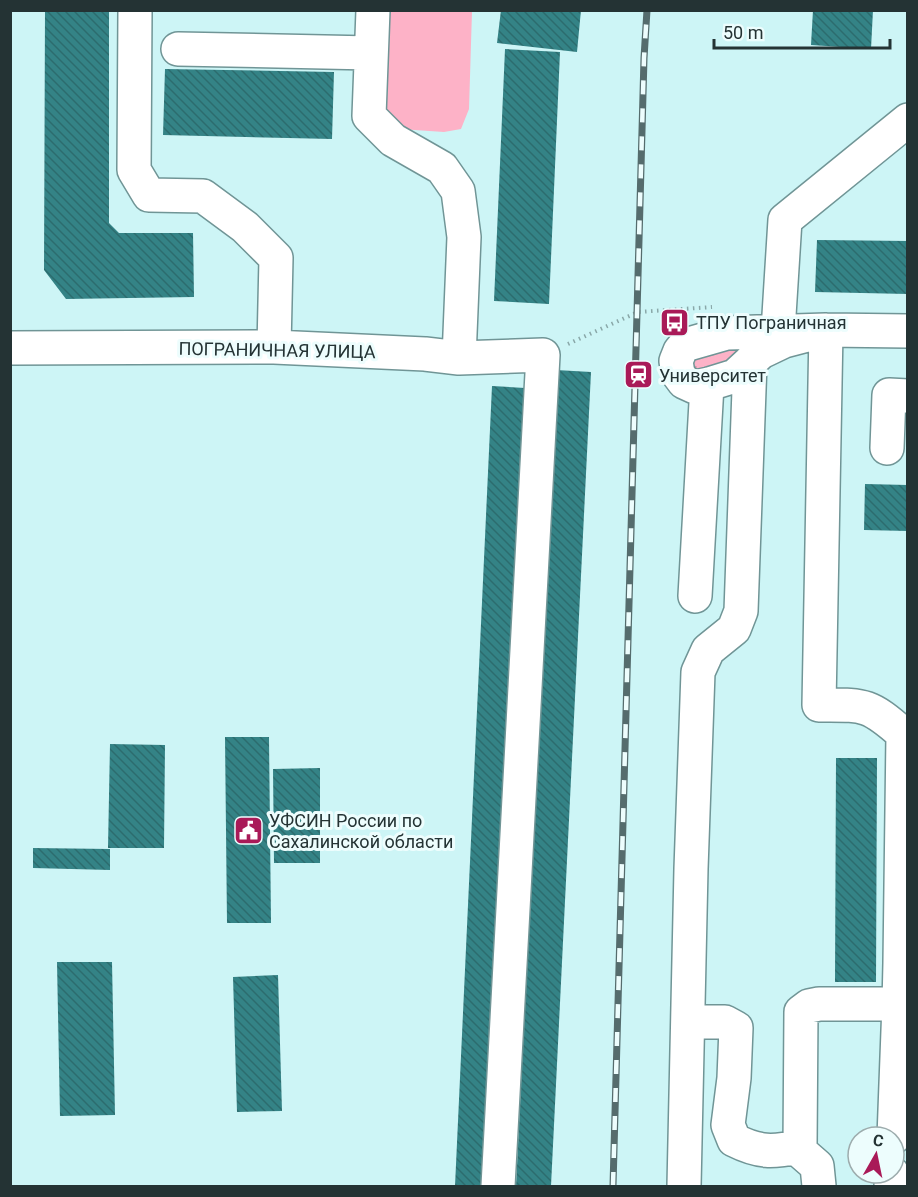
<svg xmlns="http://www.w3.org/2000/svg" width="918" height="1197" font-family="Roboto,sans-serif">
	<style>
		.grass { fill: url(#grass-tufts) }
		.green { fill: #fdb2c7 }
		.building { fill: url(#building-back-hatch) }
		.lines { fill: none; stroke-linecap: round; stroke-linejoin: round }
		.minor-casing { stroke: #709596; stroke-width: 36 }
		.path { stroke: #8aa8a9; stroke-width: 4; stroke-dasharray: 1.5 4.5; stroke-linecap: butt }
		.minor { stroke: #fff; stroke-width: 33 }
		.rail-casing { stroke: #556c6d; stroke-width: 7 }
		.rail { stroke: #edfdfd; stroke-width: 4.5; stroke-dasharray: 14; stroke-linecap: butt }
		.labels { text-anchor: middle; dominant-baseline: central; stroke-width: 6; stroke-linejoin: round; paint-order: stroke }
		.poi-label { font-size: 18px; fill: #243334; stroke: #edfdfd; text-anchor: start }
		.street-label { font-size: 18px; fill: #243334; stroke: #edfdfd }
	</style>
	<defs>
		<pattern id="grass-tufts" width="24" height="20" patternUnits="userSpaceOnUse" patternTransform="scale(1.5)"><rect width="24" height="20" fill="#fdb2c7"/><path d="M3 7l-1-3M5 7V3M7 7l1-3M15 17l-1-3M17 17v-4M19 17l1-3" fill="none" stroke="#cd91a2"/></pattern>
		<pattern id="building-back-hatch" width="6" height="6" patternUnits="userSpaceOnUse" patternTransform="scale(1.5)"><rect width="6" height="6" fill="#348386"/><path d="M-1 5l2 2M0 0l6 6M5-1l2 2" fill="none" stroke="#2c6c6e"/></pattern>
	</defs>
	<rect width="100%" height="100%" fill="#cdf5f6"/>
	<path class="grass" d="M 742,346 L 737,361 L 701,374 L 693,368 L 694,358 Z"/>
	<path class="green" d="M 384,11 L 472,11 L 469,109 L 461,129 L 444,132 L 400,129 L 378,112 Z"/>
	<path class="building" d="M 45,10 L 109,10 L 109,223 L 119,233 L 193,233 L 194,297 L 66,299 L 44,270 Z
		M 501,10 L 581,10 L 577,52 L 497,43 Z
		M 813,10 L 873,10 L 871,49 L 811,45 Z
		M 505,49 L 560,52 L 549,304 L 494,301 Z
		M 165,69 L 334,72 L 332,139 L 163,135 Z
		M 817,240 L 908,241 L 908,294 L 815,292 Z
		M 556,370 L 591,372 L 551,1186 L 516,1186 Z
		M 492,386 L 525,388 L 487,1186 L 455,1186 Z
		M 865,484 L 908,485 L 908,531 L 864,530 Z
		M 225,737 L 269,737 L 271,923 L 227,923 Z
		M 110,744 L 165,745 L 164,848 L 108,848 Z
		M 836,758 L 877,758 L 876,982 L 835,982 Z
		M 320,768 L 320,863 L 274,863 L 273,769 Z
		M 33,848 L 110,849 L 110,870 L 33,868 Z
		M 57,962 L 112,962 L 115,1115 L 60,1116 Z
		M 278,975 L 282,1111 L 237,1112 L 233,977 Z"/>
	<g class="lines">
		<defs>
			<path id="minor" d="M 135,10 L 134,170 L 149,195 L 203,196 L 245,227 L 276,258 L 274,347
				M 373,10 L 369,116 L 393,140 L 442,168 L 458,191 L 464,237 L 459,358
				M 178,49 L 371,53
				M 826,330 L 819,705 C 864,705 868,703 903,734
				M 826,330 L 784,341 L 761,352 L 735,376 L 709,384 L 695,387 L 684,382 L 678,374 L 676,361 L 680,351 L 685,345 L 727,333 L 826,330 L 908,331
				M 778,331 L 785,220 L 908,120
				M 10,348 L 274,347 L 425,354 L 459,358 L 543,355 L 498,1186
				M 887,448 L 889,395 L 908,396
				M 695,596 L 707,385
				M 908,733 L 903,734 L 900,963 L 908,963
				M 688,1022 L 725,1022 L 736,1028 L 734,1078 L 728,1125 L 734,1140 C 760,1153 772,1152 800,1147
				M 894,1137 L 899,1004
				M 684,1186 L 691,869 L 698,672 L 708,650 L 734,629 L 741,611 L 750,362
				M 819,1186 L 817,1166 L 801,1152 L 800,1147 L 801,1012 L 809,1006 L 819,1004 L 899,1004 L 900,963
				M 891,1186 L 892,1173"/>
		</defs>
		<use href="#minor" class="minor-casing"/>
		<path class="path" d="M 568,344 L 638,312 L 712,307"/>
		<use href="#minor" class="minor"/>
		<defs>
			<path id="rail" d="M 613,1186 L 644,58 L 647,10"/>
		</defs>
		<use href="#rail" class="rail-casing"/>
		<use href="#rail" class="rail"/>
	</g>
	<defs>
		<symbol id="bus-square" viewBox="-11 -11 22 22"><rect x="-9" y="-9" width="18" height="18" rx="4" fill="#a91a58" stroke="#edfdfd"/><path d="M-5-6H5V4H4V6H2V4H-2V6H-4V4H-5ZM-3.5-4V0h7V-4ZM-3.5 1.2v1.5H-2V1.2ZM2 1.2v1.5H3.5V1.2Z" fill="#fff"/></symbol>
		<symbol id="station-square" viewBox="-11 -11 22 22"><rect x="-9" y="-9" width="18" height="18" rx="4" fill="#a91a58" stroke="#edfdfd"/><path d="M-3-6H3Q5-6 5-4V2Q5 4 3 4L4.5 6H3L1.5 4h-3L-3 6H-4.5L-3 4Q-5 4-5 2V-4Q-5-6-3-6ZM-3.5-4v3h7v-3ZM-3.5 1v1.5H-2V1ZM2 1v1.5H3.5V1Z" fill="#fff"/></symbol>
		<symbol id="civic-square" viewBox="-11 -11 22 22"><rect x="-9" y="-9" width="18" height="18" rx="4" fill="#a91a58" stroke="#edfdfd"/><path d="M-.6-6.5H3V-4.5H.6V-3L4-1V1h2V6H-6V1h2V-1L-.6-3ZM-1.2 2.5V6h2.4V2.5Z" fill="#fff"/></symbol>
	</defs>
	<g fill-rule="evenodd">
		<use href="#bus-square" x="658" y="306" width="33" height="33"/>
		<use href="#station-square" x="622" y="358" width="33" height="33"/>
		<use href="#civic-square" x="232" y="814" width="33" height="33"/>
	</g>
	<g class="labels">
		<g class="poi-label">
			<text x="696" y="322">ТПУ Пограничная</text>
			<text x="659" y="375">Университет</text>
			<text x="269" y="820">УФСИН России по<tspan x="269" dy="21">Сахалинской области</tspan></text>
		</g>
		<g class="street-label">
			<text transform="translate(277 350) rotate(1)">ПОГРАНИЧНАЯ УЛИЦА</text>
		</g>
	</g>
	<rect width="918" height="1197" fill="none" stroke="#243334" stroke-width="24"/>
	<g transform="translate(876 1155) rotate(9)"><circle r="28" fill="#edfdfd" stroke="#9dacad" stroke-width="1.5"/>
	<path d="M0-4.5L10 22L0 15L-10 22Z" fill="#a91a58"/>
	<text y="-9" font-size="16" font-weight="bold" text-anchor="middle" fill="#243334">С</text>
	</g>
	<path d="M714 39v9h176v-9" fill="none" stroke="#243334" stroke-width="3"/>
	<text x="723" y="39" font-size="18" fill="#243334" stroke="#edfdfd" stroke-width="4.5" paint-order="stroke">50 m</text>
</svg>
